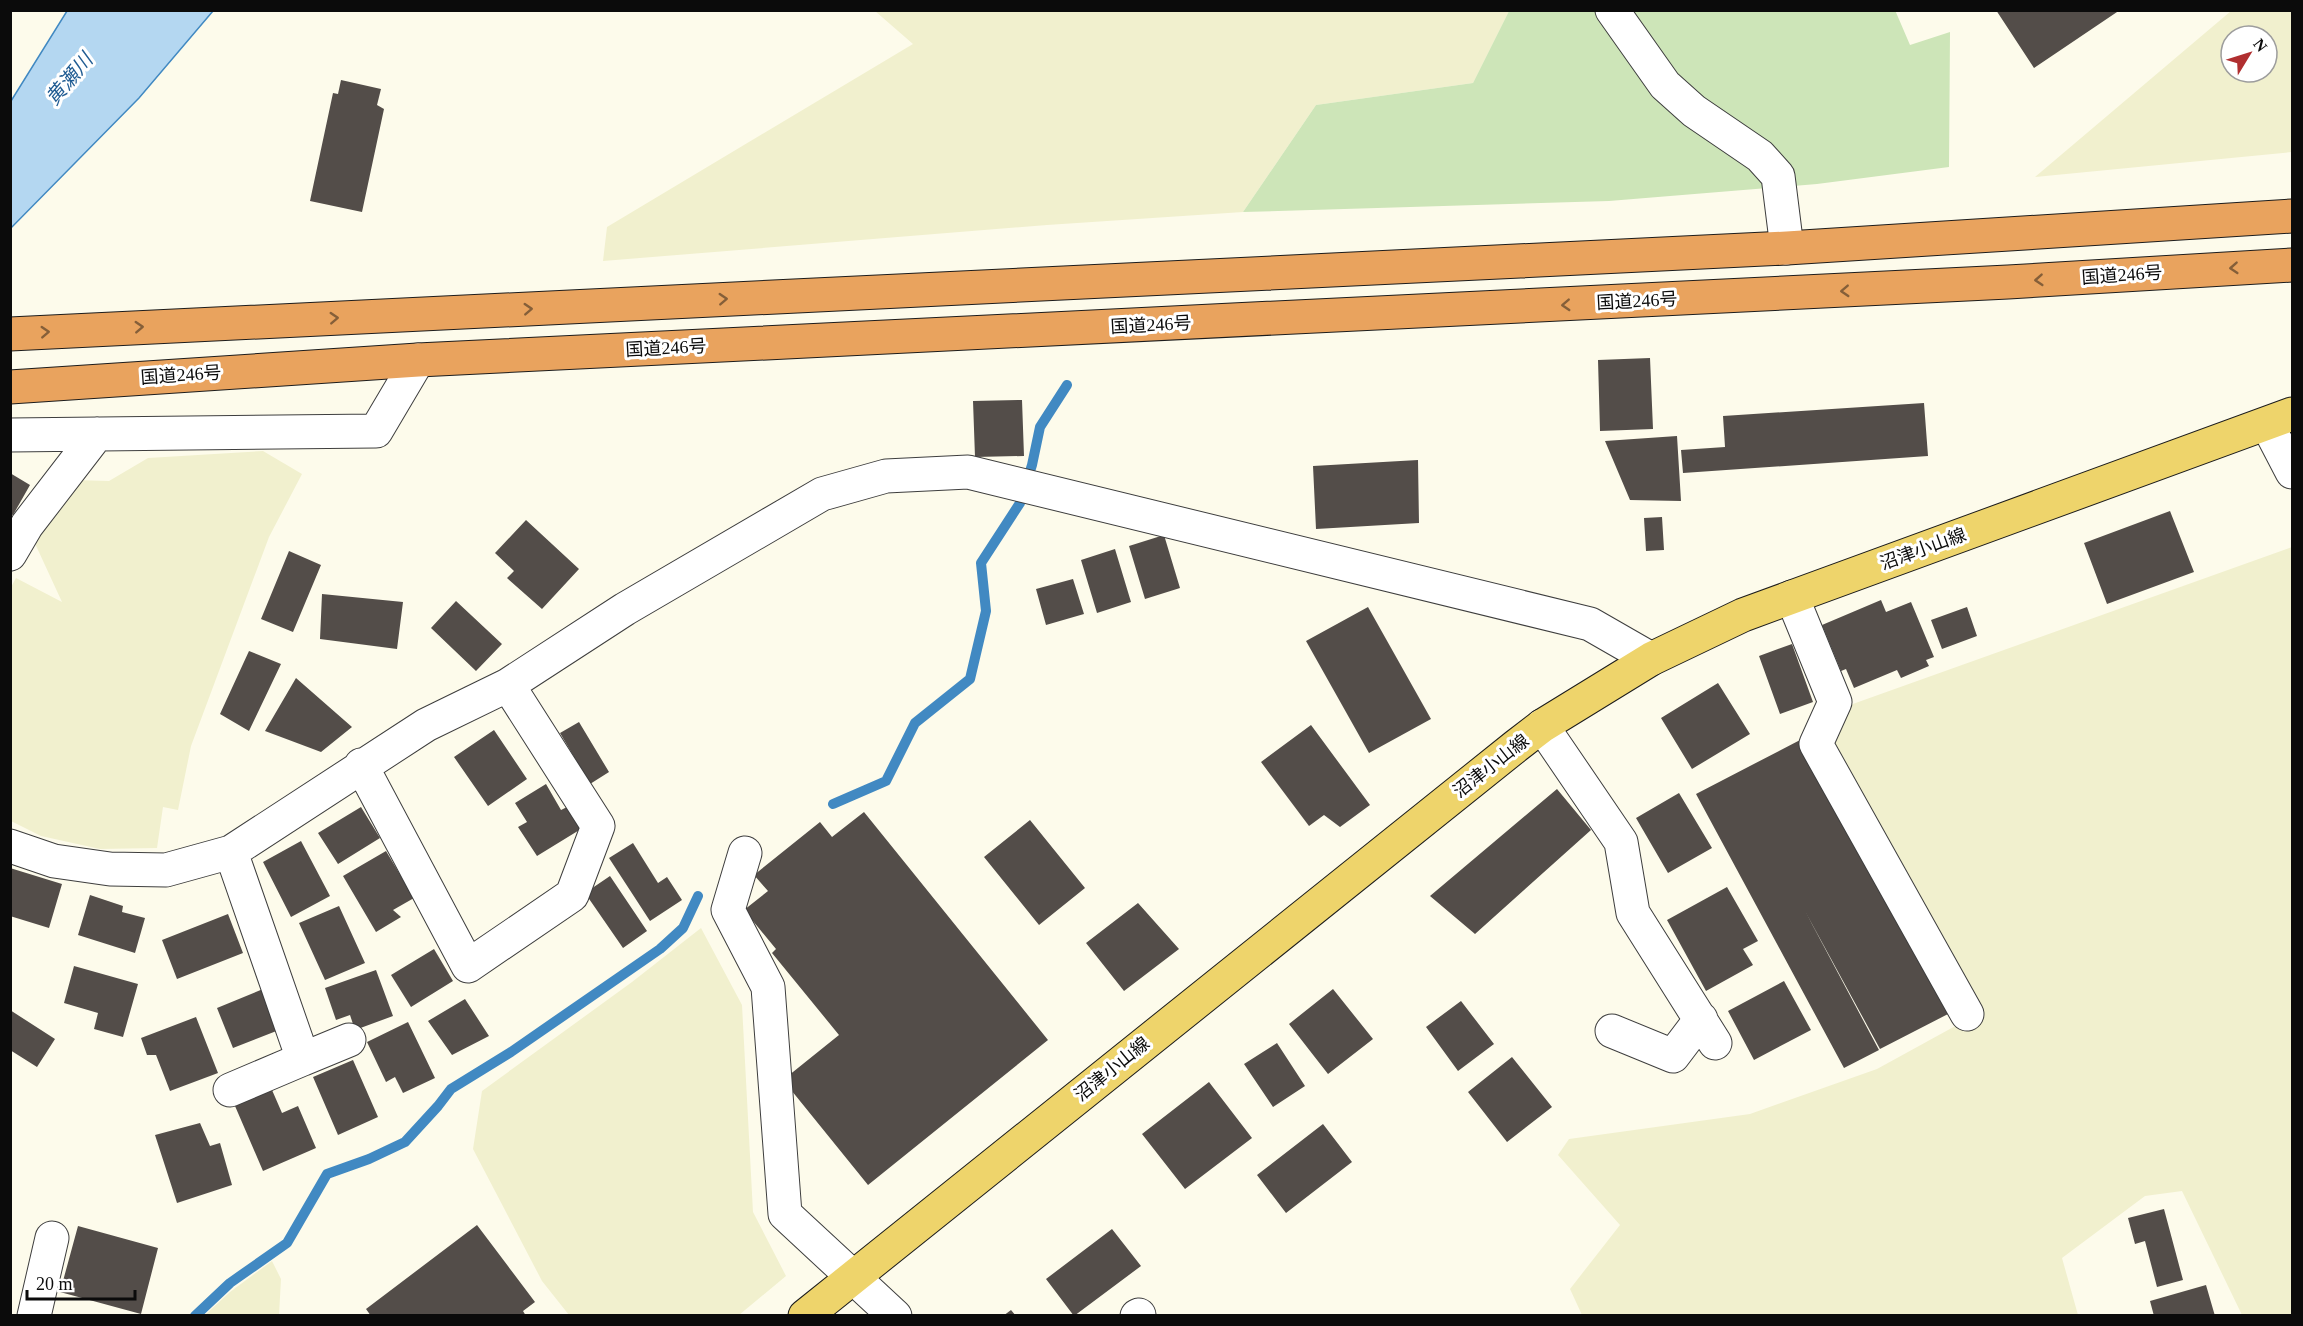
<svg xmlns="http://www.w3.org/2000/svg" width="2303" height="1326" font-family="'Times New Roman','Noto Sans JP',serif">
	<style>
		.farmland { fill: #f1f0ce; fill-rule: evenodd }
		.green { fill: #cde5b8 }
		.water { fill: #b4d7f1; stroke: #4189c2; stroke-width: 1.5 }
		.lines { fill: none; stroke-linecap: round; stroke-linejoin: round }
		.stream { stroke: #4189c2; stroke-width: 10 }
		.building { fill: #534d49 }
		.minor-casing { stroke: #3e3e3e; stroke-width: 35 }
		.major-casing { stroke: #1c1c1c; stroke-width: 35 }
		.highway-casing { stroke: #1c1c1c; stroke-width: 35 }
		.minor { stroke: #fff; stroke-width: 33 }
		.major { stroke: #eed46b; stroke-width: 33 }
		.highway { stroke: #e9a35e; stroke-width: 33 }
		.oneway { stroke: #855f39 }
		.labels { text-anchor: middle; dominant-baseline: central; stroke-width: 6; stroke-linejoin: round; paint-order: stroke }
		.street-label { font-size: 18px; fill: #0b0b0b; stroke: #fff }
		.water-label { font-size: 20px; font-style: italic; fill: #1f5b92; stroke: #fff }
	</style>
	<rect width="100%" height="100%" fill="#fdfbeb"/>
	<path class="farmland" d="M 875,11 L 1509,11 L 1473,83 L 1316,105 L 1243,212 L 1047,225 L 603,261 L 607,227 L 913,44 Z
		M 2231,11 L 2292,11 L 2292,152 L 2035,177 ZM 2231,36 L 2267,36 L 2267,72 L 2231,72 Z
		M 263,451 L 302,474 L 269,537 L 191,746 L 178,810 L 163,807 L 157,848 L 100,849 L 41,836 L 11,821 L 10,589 L 16,578 L 62,602 L 32,537 L 74,480 L 109,481 L 148,458 Z
		M 2292,547 L 2292,1315 L 2242,1315 L 2182,1191 L 2145,1196 L 2062,1258 L 2078,1315 L 1582,1315 L 1570,1289 L 1620,1225 L 1558,1155 L 1569,1139 L 1750,1114 L 1877,1069 L 1979,1013 L 1831,747 L 1850,705 Z
		M 701,928 L 742,1005 L 753,1212 L 786,1276 L 739,1315 L 569,1315 L 542,1281 L 473,1149 L 482,1091 L 632,982 Z
		M 272,1261 L 281,1279 L 279,1315 L 205,1315 L 230,1292 Z"/>
	<path class="green" d="M 1895,10 L 1910,45 L 1950,32 L 1949,167 L 1817,184 L 1609,201 L 1243,212 L 1316,105 L 1473,83 L 1509,11 Z"/>
	<path class="water" d="M 67,11 L 213,11 L 139,98 L 11,228 L 11,101 Z"/>
	<g class="lines">
		<path class="stream" d="M 833,804 L 886,781 L 915,723 L 970,679 L 986,611 L 981,563 L 1020,503 L 1032,465 L 1040,427 L 1067,385
			M 195,1316 L 230,1283 L 287,1243 L 327,1174 L 369,1159 L 405,1142 L 438,1106 L 451,1089 L 511,1052 L 660,949 L 683,928 L 698,896"/>
	</g>
	<path class="building" d="M 1996,10 L 2120,10 L 2034,68 Z
		M 341,80 L 381,89 L 377,105 L 384,109 L 362,212 L 310,201 L 333,93 L 338,94 Z
		M 1650,358 L 1653,429 L 1600,431 L 1598,360 Z
		M 1022,400 L 1024,456 L 975,457 L 973,401 Z
		M 1924,403 L 1928,456 L 1683,473 L 1681,450 L 1725,447 L 1723,416 Z
		M 1677,436 L 1681,501 L 1630,500 L 1605,441 Z
		M 1418,460 L 1419,523 L 1316,529 L 1313,466 Z
		M 10,473 L 30,485 L 13,515 L 10,514 Z
		M 2170,511 L 2194,572 L 2107,604 L 2084,543 Z
		M 1662,517 L 1664,550 L 1646,551 L 1644,518 Z
		M 526,520 L 579,569 L 542,609 L 507,578 L 514,571 L 495,553 Z
		M 1164,535 L 1180,588 L 1145,599 L 1129,546 Z
		M 1115,549 L 1131,602 L 1097,613 L 1081,560 Z
		M 289,551 L 321,565 L 293,632 L 261,619 Z
		M 1073,579 L 1084,614 L 1046,625 L 1036,589 Z
		M 322,594 L 403,602 L 397,649 L 320,639 Z
		M 1881,600 L 1886,612 L 1911,602 L 1934,657 L 1926,660 L 1929,666 L 1901,678 L 1897,670 L 1854,688 L 1846,669 L 1841,671 L 1822,625 Z
		M 456,601 L 502,644 L 476,671 L 431,628 Z
		M 1368,607 L 1431,719 L 1369,753 L 1306,641 Z
		M 1967,607 L 1977,636 L 1942,649 L 1931,620 Z
		M 1792,644 L 1813,702 L 1780,714 L 1759,656 Z
		M 249,651 L 281,664 L 249,731 L 220,714 Z
		M 296,678 L 352,727 L 321,752 L 265,731 Z
		M 1718,683 L 1750,734 L 1692,769 L 1661,718 Z
		M 579,722 L 609,772 L 590,784 L 560,733 Z
		M 1311,725 L 1370,805 L 1340,827 L 1324,815 L 1309,826 L 1261,762 Z
		M 494,730 L 527,779 L 488,806 L 454,757 Z
		M 1802,739 L 1950,1013 L 1880,1049 L 1805,911 L 1879,1050 L 1844,1068 L 1696,794 Z
		M 546,784 L 561,810 L 567,807 L 581,829 L 537,856 L 518,827 L 527,822 L 515,803 Z
		M 1557,789 L 1591,830 L 1475,934 L 1430,896 Z
		M 1679,793 L 1712,848 L 1668,873 L 1636,818 Z
		M 361,807 L 380,838 L 338,864 L 318,833 Z
		M 864,812 L 1048,1040 L 868,1185 L 783,1080 L 839,1035 L 772,953 L 776,949 L 744,910 L 768,891 L 754,875 L 820,822 L 832,837 Z
		M 1030,820 L 1085,888 L 1039,925 L 984,857 Z
		M 301,841 L 330,896 L 291,917 L 263,862 Z
		M 633,843 L 658,883 L 667,877 L 682,900 L 650,921 L 609,858 Z
		M 386,851 L 414,898 L 393,910 L 401,917 L 376,932 L 343,876 Z
		M 10,868 L 62,884 L 49,928 L 10,916 Z
		M 610,876 L 647,931 L 623,948 L 585,893 Z
		M 1727,887 L 1758,941 L 1743,949 L 1753,965 L 1706,991 L 1667,920 Z
		M 90,895 L 123,906 L 122,912 L 145,918 L 135,953 L 78,935 Z
		M 1138,903 L 1179,949 L 1124,991 L 1086,943 Z
		M 339,906 L 365,963 L 325,980 L 299,923 Z
		M 228,914 L 243,953 L 177,979 L 162,940 Z
		M 434,949 L 453,981 L 411,1007 L 391,975 Z
		M 74,966 L 138,984 L 123,1037 L 94,1029 L 98,1013 L 64,1003 Z
		M 376,970 L 393,1016 L 355,1030 L 350,1015 L 336,1020 L 325,988 Z
		M 1784,981 L 1811,1030 L 1754,1060 L 1728,1011 Z
		M 263,989 L 279,1030 L 233,1048 L 217,1008 Z
		M 1333,989 L 1373,1039 L 1328,1074 L 1289,1024 Z
		M 465,999 L 489,1036 L 452,1055 L 428,1021 Z
		M 1461,1001 L 1494,1044 L 1458,1071 L 1426,1027 Z
		M 10,1010 L 55,1039 L 37,1067 L 10,1050 Z
		M 196,1017 L 218,1073 L 170,1091 L 156,1055 L 147,1055 L 141,1038 Z
		M 408,1022 L 435,1078 L 403,1093 L 395,1077 L 386,1082 L 367,1042 Z
		M 1277,1043 L 1305,1086 L 1273,1107 L 1244,1064 Z
		M 1512,1057 L 1552,1107 L 1507,1142 L 1468,1092 Z
		M 353,1060 L 378,1117 L 338,1135 L 313,1077 Z
		M 1209,1082 L 1252,1138 L 1185,1189 L 1142,1134 Z
		M 272,1090 L 282,1113 L 298,1106 L 316,1148 L 263,1171 L 235,1106 Z
		M 200,1123 L 210,1146 L 220,1143 L 232,1185 L 177,1203 L 155,1135 Z
		M 1323,1124 L 1352,1162 L 1286,1213 L 1257,1175 Z
		M 2164,1209 L 2183,1280 L 2157,1287 L 2145,1241 L 2135,1244 L 2128,1218 Z
		M 477,1225 L 535,1302 L 523,1311 L 526,1316 L 371,1316 L 366,1309 Z
		M 78,1226 L 158,1248 L 141,1314 L 60,1292 Z
		M 1112,1229 L 1141,1266 L 1074,1316 L 1046,1279 Z
		M 2206,1285 L 2215,1316 L 2154,1316 L 2150,1301 Z
		M 1011,1310 L 1016,1316 L 1003,1316 Z"/>
	<g class="lines">
		<defs>
			<path id="minor" d="M 1612,10 L 1665,85 L 1694,111 L 1760,156 L 1778,176 L 1787,248
				M 2267,424 L 2292,472
				M 10,435 L 376,431 L 418,360
				M 10,554 L 27,525 L 97,434
				M 1792,597 L 1835,702 L 1816,744 L 1967,1014
				M 1542,726 L 1621,842 L 1633,913 L 1715,1043
				M 361,765 L 468,966 L 572,895 L 598,826 L 508,685
				M 10,846 L 54,861 L 110,869 L 166,870 L 231,852 L 426,725 L 508,685 L 625,609 L 822,494 L 886,476 L 968,472 L 1590,624 L 1651,659
				M 745,853 L 728,910 L 768,987 L 785,1214 L 895,1316
				M 1612,1031 L 1673,1056 L 1701,1019
				M 303,1059 L 349,1040
				M 230,1090 L 303,1059 L 231,852
				M 34,1316 L 52,1238
				M 1137,1316 L 1139,1315"/>
			<path id="major" d="M 805,1316 L 1516,746 L 1542,726 L 1651,659 L 1743,615 L 2292,414"/>
			<path id="highway" d="M 10,334 L 1787,248 L 2292,216
				M 10,387 L 418,360 L 2008,282 L 2292,265"/>
		</defs>
		<use href="#minor" class="minor-casing"/>
		<use href="#major" class="major-casing"/>
		<use href="#highway" class="highway-casing"/>
		<use href="#minor" class="minor"/>
		<use href="#major" class="major"/>
		<use href="#highway" class="highway"/>
	</g>
	<defs><path id="oneway-chevron" d="M-2-3.5L2.5 0L-2 3.5" fill="none" stroke-width="1.6" stroke-linecap="round" stroke-linejoin="round" transform="scale(1.5)"/></defs>
	<g class="oneway">
		<use href="#oneway-chevron" transform="translate(2234 268) rotate(176)"/>
		<use href="#oneway-chevron" transform="translate(2039 280) rotate(176)"/>
		<use href="#oneway-chevron" transform="translate(1845 291) rotate(177)"/>
		<use href="#oneway-chevron" transform="translate(723 299) rotate(-3)"/>
		<use href="#oneway-chevron" transform="translate(1566 305) rotate(177)"/>
		<use href="#oneway-chevron" transform="translate(528 309) rotate(-3)"/>
		<use href="#oneway-chevron" transform="translate(334 318) rotate(-3)"/>
		<use href="#oneway-chevron" transform="translate(139 327) rotate(-3)"/>
		<use href="#oneway-chevron" transform="translate(45 332) rotate(-3)"/>
	</g>
	<g class="labels">
		<g class="street-label">
			<text transform="translate(2122 275) rotate(-4)">国道246号</text>
			<text transform="translate(1637 301) rotate(-3)">国道246号</text>
			<text transform="translate(1151 325) rotate(-3)">国道246号</text>
			<text transform="translate(666 348) rotate(-3)">国道246号</text>
			<text transform="translate(181 375) rotate(-4)">国道246号</text>
			<text transform="translate(1923 549) rotate(-20)">沼津小山線</text>
			<text transform="translate(1491 766) rotate(-38)">沼津小山線</text>
			<text transform="translate(1112 1069) rotate(-39)">沼津小山線</text>
		</g>
		<g class="water-label">
			<text transform="translate(69 79) rotate(-50)">黄瀬川</text>
		</g>
	</g>
	<rect width="2303" height="1326" fill="none" stroke="#0b0b0b" stroke-width="24"/>
	<g transform="translate(2249 54) rotate(52)"><circle r="28" fill="#ffffff" stroke="#9d9d9d" stroke-width="1.5"/>
	<path d="M0-4.5L10 22L0 15L-10 22Z" fill="#b02f30"/>
	<text y="-9" font-size="16" font-weight="bold" text-anchor="middle" fill="#0b0b0b">N</text>
	</g>
	<path d="M27 1290v9h108v-9" fill="none" stroke="#0b0b0b" stroke-width="3"/>
	<text x="36" y="1290" font-size="18" fill="#0b0b0b" stroke="#ffffff" stroke-width="4.5" paint-order="stroke">20 m</text>
</svg>
